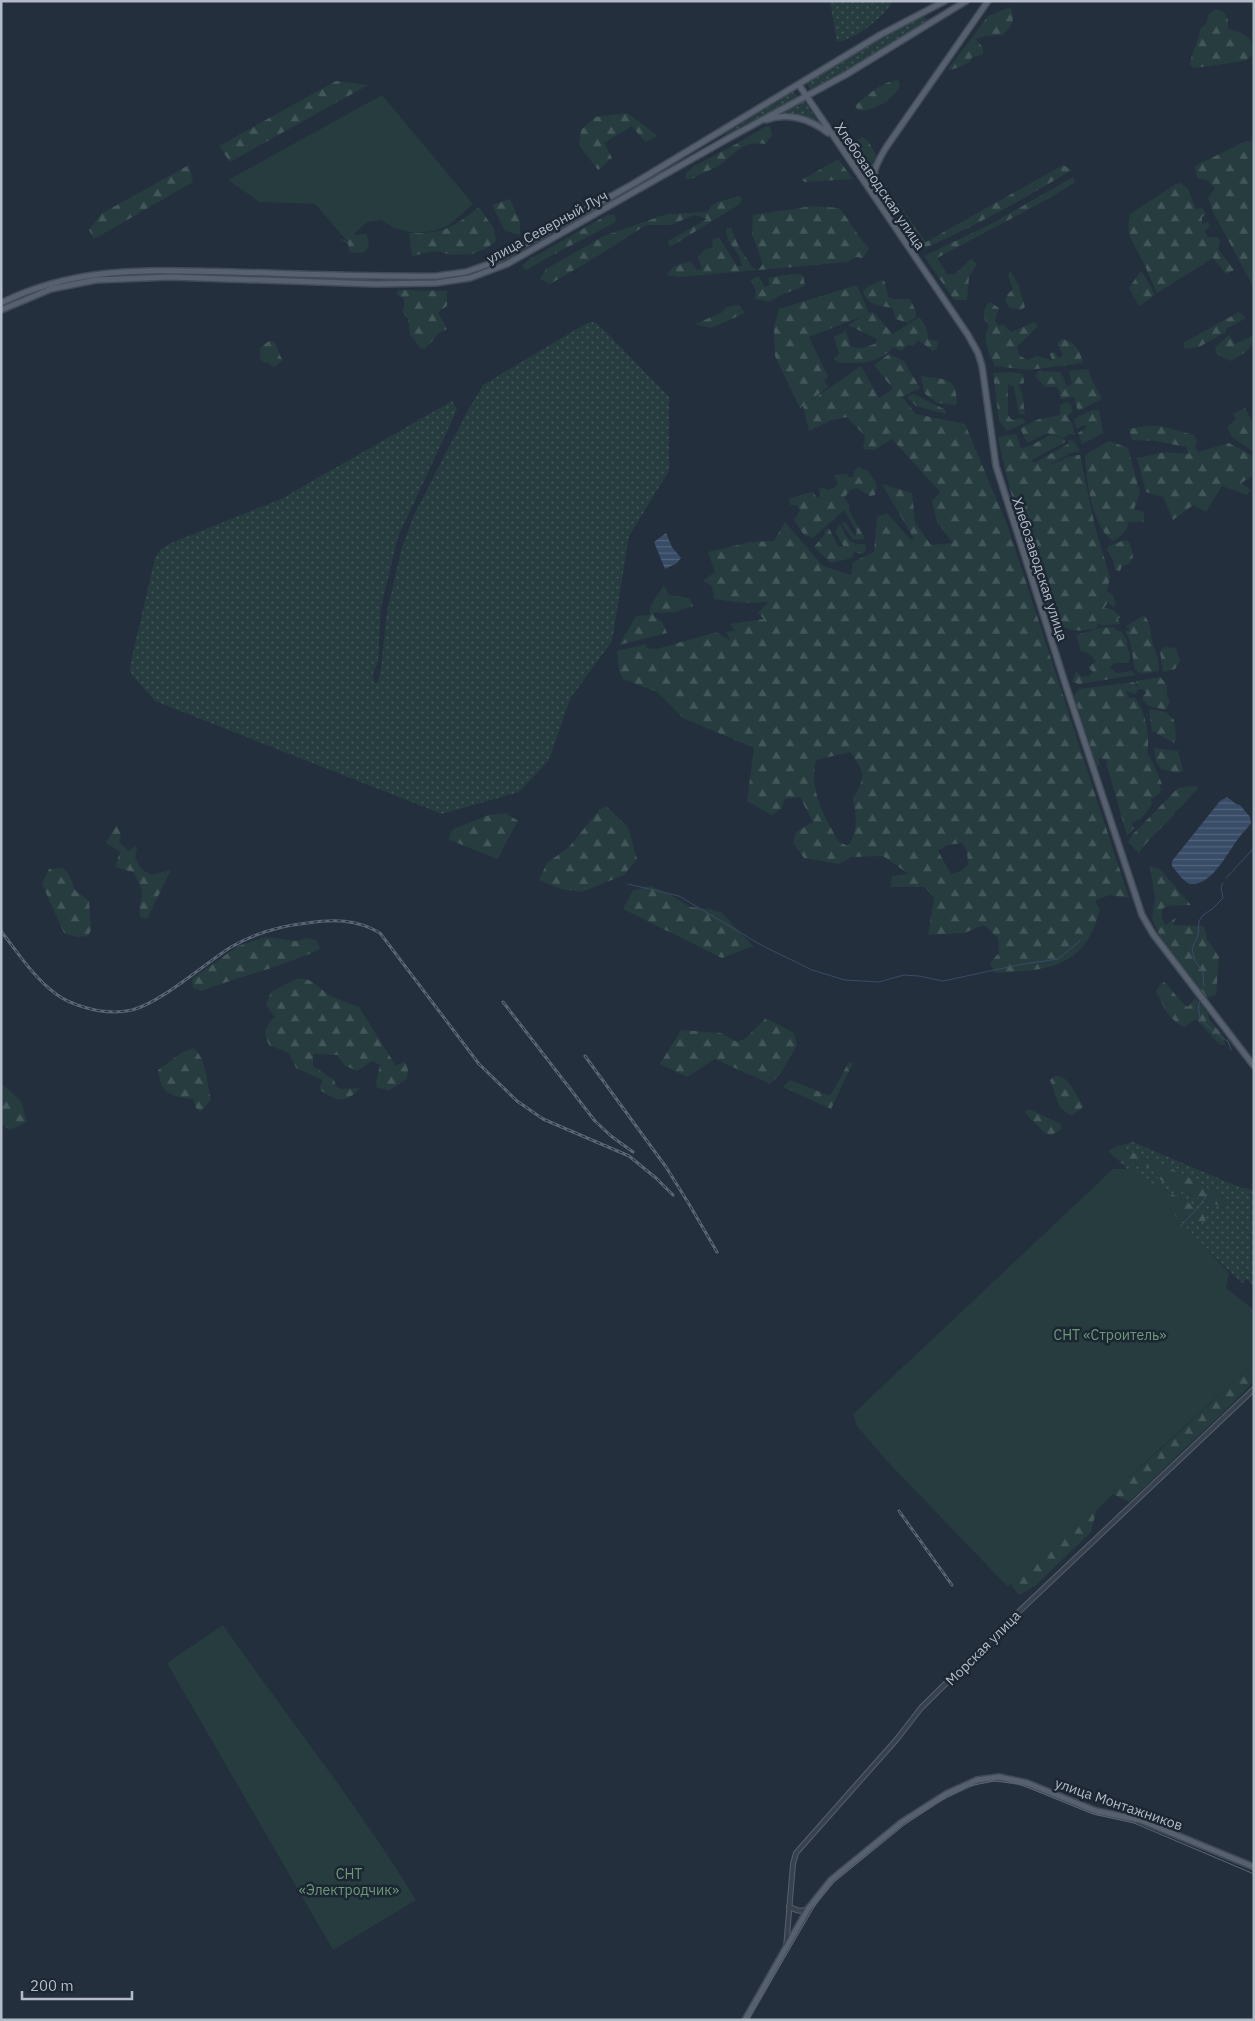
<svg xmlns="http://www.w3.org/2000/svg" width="1255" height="2021" font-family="'IBM Plex Sans',sans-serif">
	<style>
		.grass { fill: url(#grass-dots) }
		.forest { fill: url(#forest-firs); fill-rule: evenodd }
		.garden { fill: #263c3f }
		.water { fill: url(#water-rules) }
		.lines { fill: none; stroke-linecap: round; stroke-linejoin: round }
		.stream { stroke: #394c67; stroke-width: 1 }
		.minor-casing { stroke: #565f6c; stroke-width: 6 }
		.major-casing { stroke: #414a57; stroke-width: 8 }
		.minor { stroke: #38414e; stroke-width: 4 }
		.major { stroke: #56606e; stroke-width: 5 }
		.tram { stroke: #5a6575; stroke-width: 1 }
		.rail-casing { stroke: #5a6575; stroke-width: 3 }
		.rail { stroke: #1d2633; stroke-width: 1; stroke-dasharray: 4; stroke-linecap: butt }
		.labels { text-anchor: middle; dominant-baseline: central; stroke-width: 5; stroke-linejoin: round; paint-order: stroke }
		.street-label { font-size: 14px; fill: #b4bcc9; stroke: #1d2633 }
		.park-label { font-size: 14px; fill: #6b9a76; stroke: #1d2633 }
	</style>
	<defs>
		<pattern id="grass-dots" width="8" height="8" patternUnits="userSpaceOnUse" patternTransform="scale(1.25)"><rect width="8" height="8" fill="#263c3f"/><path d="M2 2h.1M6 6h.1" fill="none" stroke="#435659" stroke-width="1.8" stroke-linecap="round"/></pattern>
		<pattern id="forest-firs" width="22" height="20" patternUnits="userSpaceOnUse" patternTransform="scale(1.25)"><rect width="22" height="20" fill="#263c3f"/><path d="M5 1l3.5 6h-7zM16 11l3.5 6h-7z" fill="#435659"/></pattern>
		<pattern id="water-rules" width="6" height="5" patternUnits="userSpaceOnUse" patternTransform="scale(1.25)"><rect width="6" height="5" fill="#394c67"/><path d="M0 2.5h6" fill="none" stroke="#53647b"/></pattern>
	</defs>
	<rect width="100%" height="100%" fill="#242f3e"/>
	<path class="grass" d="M 830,1 L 893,1 C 884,17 856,39 837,42 Z
		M 922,17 L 927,19 L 924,25 C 888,48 851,73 811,89 L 809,88 L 808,83 C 844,58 883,37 922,17 Z
		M 793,92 L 797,95 L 797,97 L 726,135 L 725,134 Z
		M 804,101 L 820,124 C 804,116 792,116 775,116 Z
		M 592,322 L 596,323 L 606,332 L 669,397 L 669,471 L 629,536 L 612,641 L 570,699 L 549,760 L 519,792 L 442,814 L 155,701 L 132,675 L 130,670 L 131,661 L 155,558 L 160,550 L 171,543 L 281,499 L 452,401 L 457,410 L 398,537 L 381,607 L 378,662 L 373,673 L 374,683 L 378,682 L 381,668 L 387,611 L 402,547 L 414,515 L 467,412 L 483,385 L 587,323 Z
		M 1133,1142 L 1239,1187 L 1254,1190 L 1254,1287 L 1247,1279 L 1242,1283 L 1177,1220 L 1205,1222 L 1191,1204 L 1149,1182 L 1141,1183 L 1118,1160 L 1150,1167 L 1158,1178 L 1172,1188 L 1224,1208 L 1226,1202 C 1196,1176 1155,1162 1118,1146 Z"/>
	<path class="forest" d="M 1010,7 C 1016,19 1012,26 1003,35 L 986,36 L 976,39 L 983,48 L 983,54 L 971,58 L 970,62 C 965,65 952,71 948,69 L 988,16 Z
		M 1216,9 L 1224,12 L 1228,20 L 1228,28 C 1242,35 1254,35 1254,54 L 1245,61 L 1194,68 L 1190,65 C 1191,52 1199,42 1200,29 L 1207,23 L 1208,15 Z
		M 898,80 L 900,85 C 894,100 876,110 859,111 L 855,106 C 867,95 881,82 898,80 Z
		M 336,81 L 368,85 L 230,162 L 219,146 Z
		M 627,113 L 658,136 L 645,142 L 632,126 L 604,143 L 612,158 L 598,170 L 579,145 L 581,130 L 595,117 Z
		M 766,126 L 770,126 L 772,136 L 765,144 C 745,140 735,153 721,164 C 716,168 709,170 703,173 C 697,176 693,180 685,179 L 686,173 L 694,166 L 740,142 Z
		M 862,137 L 868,141 L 877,156 L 875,163 L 869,169 L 852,150 L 855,142 Z
		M 1246,141 L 1254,142 L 1254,288 L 1213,212 L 1208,198 L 1215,188 L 1207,180 L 1197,178 L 1195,166 Z
		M 838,159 L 853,179 L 805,182 L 802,180 Z
		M 189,165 L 193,182 L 94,239 L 89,230 L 101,214 Z
		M 1063,165 L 1072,170 C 1023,199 973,228 920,250 L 883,196 L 879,187 L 884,184 L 926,242 Z
		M 1073,177 L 1075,182 L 1050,198 L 937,258 L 947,274 L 955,274 L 971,259 L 977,264 L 969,277 L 967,300 L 954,300 L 924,256 L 991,224 Z
		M 1181,183 L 1188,189 L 1196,210 L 1202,207 L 1206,215 L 1202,217 L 1202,224 L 1208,222 L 1210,226 L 1204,231 L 1208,237 L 1218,237 L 1220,242 L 1218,249 L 1234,270 L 1226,274 L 1213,258 L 1157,293 L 1145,266 L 1130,237 L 1128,227 L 1130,214 L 1176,184 Z
		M 739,196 L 742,199 L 740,204 L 670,247 L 668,241 L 707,219 L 694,215 L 671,225 L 646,225 L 596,257 L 550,284 L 540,279 L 546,269 L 604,236 L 667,214 L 706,212 L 710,209 L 711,206 L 718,202 Z
		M 510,199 L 520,222 L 520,235 L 505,231 L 492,205 Z
		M 813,206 L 839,208 C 850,221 857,236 869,248 L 863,258 L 856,257 L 848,262 L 679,277 L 667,275 L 673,267 L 690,261 L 696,269 L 702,270 L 698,257 L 704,250 L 713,247 L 712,240 L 719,237 L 737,266 L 742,266 C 741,250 725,246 726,228 L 731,228 L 738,245 L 752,267 L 757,270 L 763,264 L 752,234 L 753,215 Z
		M 479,207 L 494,229 L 496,241 L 487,248 L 472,254 L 452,255 L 435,251 L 412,256 L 409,233 C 444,234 452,228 479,207 Z
		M 607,215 L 614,215 L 616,218 L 615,222 C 586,239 555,252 527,270 L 523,269 L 523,265 L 530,259 Z
		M 366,234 C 374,249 363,257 349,251 L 348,244 L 339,239 L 346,240 L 352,235 Z
		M 1010,271 L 1018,284 L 1025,307 L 1021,310 L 1010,308 L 1005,301 L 1008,294 L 1013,289 L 1008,275 Z
		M 1140,272 L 1143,273 L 1155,295 L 1139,306 L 1129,288 Z
		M 792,274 L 803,275 L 805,286 L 783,294 L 769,302 L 755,299 L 756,291 L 751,280 L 758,276 L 765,287 L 770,284 L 768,278 Z
		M 882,280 L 885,282 L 888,297 L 893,299 L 910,299 L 916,312 L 916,317 L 907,323 L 896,319 L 892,308 C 878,305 868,306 863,291 L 867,287 Z
		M 857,285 L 869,313 L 873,312 L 893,334 L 919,317 C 925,323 928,331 928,339 L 938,341 L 937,349 L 933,351 L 918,340 L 914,346 L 908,345 L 901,351 L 894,347 C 875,365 863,363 838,363 L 834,359 L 839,354 L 834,337 L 846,331 L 851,347 L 862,348 L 875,344 L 877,339 L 848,325 L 865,315 L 809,337 L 828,377 L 824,380 L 828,387 L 800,408 L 775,356 L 774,327 L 779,309 Z
		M 399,290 L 447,291 L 447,306 L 438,312 L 447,329 L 439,333 L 425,349 L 421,349 L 410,334 L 408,318 L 402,312 L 405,304 L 403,298 L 396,294 Z
		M 990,302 L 999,308 L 995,320 L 998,325 L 1004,325 L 1011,332 L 1035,322 L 1038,326 L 1017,347 L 1019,355 L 1027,360 L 1037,356 L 1052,360 L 1050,354 L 1054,351 L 1059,358 L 1063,355 L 1057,343 L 1062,339 C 1075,341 1080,351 1083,363 L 1028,370 L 995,366 C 989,353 981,339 989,326 C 982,318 982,308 990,302 Z
		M 739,305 L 745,313 L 711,328 L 695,324 L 721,313 L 727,307 Z
		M 1239,312 L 1246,318 L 1226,329 L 1226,332 L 1199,347 L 1185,349 L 1183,343 Z
		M 1229,335 L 1235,344 L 1254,335 C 1254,349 1243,354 1230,361 L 1218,355 L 1215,348 Z
		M 269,341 L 273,341 C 278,347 278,354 283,360 L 274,367 L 268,363 L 263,362 L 260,358 L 260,348 Z
		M 889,354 L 904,361 L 920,388 L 902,397 L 916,414 L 965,424 L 1008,527 L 1129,898 L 1109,895 L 1095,901 L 1100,909 C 1085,969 1048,970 995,973 L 990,963 L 999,953 L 998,938 L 984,925 L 964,933 L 928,935 L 934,898 L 925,887 L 890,887 L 892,876 L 909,874 L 883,856 L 851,857 L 839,864 L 804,858 L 793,843 L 796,832 L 813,822 L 800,797 L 784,799 L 782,808 L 772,815 L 747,801 L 754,748 L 683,718 L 657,692 L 623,679 L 619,670 L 617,651 L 646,644 L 646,648 L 657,649 L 716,632 L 730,640 L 726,632 L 735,631 L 730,624 L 764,619 L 758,613 L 768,602 L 744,603 L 714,599 L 712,586 L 703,581 L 715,572 L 708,552 L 750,542 L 774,541 L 785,522 L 823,566 L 851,575 L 853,562 L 874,552 L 877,517 L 887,513 L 911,540 L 914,539 L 882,484 L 912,493 L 915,522 L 931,545 L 953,543 L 937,522 L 932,501 L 940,492 L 892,439 L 874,450 L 863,449 L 865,436 L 847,417 L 832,420 L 809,431 L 803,406 L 861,366 L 879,398 L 893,389 L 874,365 ZM 850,752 C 865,772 866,777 853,798 C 856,816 859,830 848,846 L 839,842 C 824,816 809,791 816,760 ZM 962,843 L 967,851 L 968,864 L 961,871 L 951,874 L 938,851 L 947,845 Z
		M 1088,369 L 1092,380 L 1102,399 L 1078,411 L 1074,397 L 1061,399 L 1059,390 L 1056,387 L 1045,387 L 1035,376 L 1039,371 L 1061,372 L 1067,386 L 1072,384 L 1069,371 Z
		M 1010,372 L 1023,374 L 1024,383 L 1018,385 L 1022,392 L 1025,414 L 1019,414 L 1014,387 L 1008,384 L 1008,415 L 1012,420 L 1023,418 L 1025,423 L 1007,431 L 999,421 L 993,373 Z
		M 921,376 C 945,380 956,375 957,403 L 955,405 L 937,403 L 924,393 Z
		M 914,394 L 946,410 L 946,414 L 916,406 L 907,397 Z
		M 1066,402 L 1071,404 L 1072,412 L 1068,415 L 1068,418 L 1072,423 L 1075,435 L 1069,434 L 1064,438 L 1047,433 L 1027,443 L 1020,428 L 1039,419 L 1060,415 L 1060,405 Z
		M 1245,408 L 1252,421 L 1252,427 L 1254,427 L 1254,452 L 1232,437 L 1227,427 L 1236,419 L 1233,414 Z
		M 1092,410 L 1099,410 L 1103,433 L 1082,444 L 1078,433 L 1086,428 L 1086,425 L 1076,428 L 1074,419 Z
		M 1145,426 L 1161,426 L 1194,435 L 1197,442 L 1195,447 L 1198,452 L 1229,443 L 1254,457 L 1254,475 L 1241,483 L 1251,490 L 1247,495 L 1222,486 L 1206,512 L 1193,505 L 1173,520 L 1163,497 L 1146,492 L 1137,458 L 1165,452 L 1189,454 L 1186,447 L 1156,441 L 1132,440 L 1129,429 Z
		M 1016,434 L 1021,448 L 1030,446 L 1050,435 L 1064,439 L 1065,442 L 1032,460 L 1034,463 L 1068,444 L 1069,440 L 1074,441 L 1080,451 L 1071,453 L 1047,466 L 1071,456 L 1080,455 L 1095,527 L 1110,577 L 1107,591 L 1113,595 L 1116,604 L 1113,607 L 1108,602 L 1104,608 C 1112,609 1115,610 1120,617 L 1118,619 L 1120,624 L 1102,626 L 1098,623 L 1097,628 C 1090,630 1080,631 1072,630 C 1064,628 1065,626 1055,627 L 1050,610 L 1046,607 C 1029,551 1009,495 998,437 Z
		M 1109,441 L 1128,448 L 1140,493 L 1134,509 L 1144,512 L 1144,522 L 1129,522 C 1126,532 1122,536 1113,541 C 1092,527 1086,479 1085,455 Z
		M 858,467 L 868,471 L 877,485 L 875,495 L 870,496 L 857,488 L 850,490 L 844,498 L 849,504 L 849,510 L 865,539 L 853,540 L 842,524 L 845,522 L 855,536 L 857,532 L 844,510 L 813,538 L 804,535 L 794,520 L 800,510 L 797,505 L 790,505 L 789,498 C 798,497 804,493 813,492 L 817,498 L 821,496 L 819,489 L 823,488 L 829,490 L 838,485 L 834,475 L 847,474 L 849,477 L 853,477 L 854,471 Z
		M 840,524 C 848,538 848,545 865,544 L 866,550 L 862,554 L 854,552 L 852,558 L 831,563 L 814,547 L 824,535 L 825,530 L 829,528 L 838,546 L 844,547 L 835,532 Z
		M 1125,540 L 1130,543 L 1133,557 L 1129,564 L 1122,566 L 1120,571 L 1115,570 L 1113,560 L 1107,550 L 1108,546 Z
		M 664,585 L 669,595 L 690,598 L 693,606 L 676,612 L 653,613 L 654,616 L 662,622 L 667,633 L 619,645 L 636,616 L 649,615 L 651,605 Z
		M 1144,615 C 1151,623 1150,631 1152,641 C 1155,652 1159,658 1159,671 L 1141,674 L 1135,670 L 1130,641 L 1125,631 L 1131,629 L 1125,627 Z
		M 1114,627 L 1117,631 L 1121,631 L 1128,642 L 1126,643 L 1130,654 L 1129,663 L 1114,663 L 1110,667 L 1116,673 L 1132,671 L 1136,675 L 1079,684 L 1072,682 L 1076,671 L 1082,677 L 1089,676 L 1093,672 L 1088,667 L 1096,661 L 1088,653 L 1081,651 L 1076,635 L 1100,628 Z
		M 1164,647 L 1176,648 L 1180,661 L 1175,669 L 1163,672 L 1160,651 Z
		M 1160,677 L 1167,685 L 1167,696 L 1170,701 L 1166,710 L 1149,706 L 1143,700 L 1143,696 L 1146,693 L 1143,689 L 1139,689 L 1136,681 Z
		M 1134,682 L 1139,689 L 1135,694 L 1126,691 L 1129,698 L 1135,698 C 1147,713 1150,738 1147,756 L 1149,755 L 1163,786 L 1159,784 L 1161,789 L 1159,794 L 1151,799 L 1152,804 L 1141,819 L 1131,823 L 1134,828 L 1127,836 L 1106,762 L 1108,760 L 1098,758 L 1100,764 L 1097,766 L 1074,696 L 1079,689 Z
		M 1149,709 L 1166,712 L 1174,720 L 1176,737 L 1174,743 L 1152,731 Z
		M 1154,748 L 1178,751 L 1183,771 L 1179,773 L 1161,769 L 1156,761 Z
		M 1191,786 L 1199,787 L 1179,809 L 1175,811 L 1175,813 C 1164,827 1149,837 1139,853 L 1128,842 L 1133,834 L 1178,788 Z
		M 606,806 L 628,827 L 637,859 L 624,875 L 582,892 L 561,889 L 539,880 L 547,863 L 569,847 L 600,809 Z
		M 506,813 L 518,821 L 497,859 L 448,839 L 453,829 L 489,815 Z
		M 117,825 L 121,835 L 119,842 L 129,851 L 135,846 L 137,848 L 135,857 L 141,869 L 151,875 L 171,870 L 147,919 L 141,918 C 137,908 142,902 142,892 C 141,885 136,878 133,872 L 115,867 L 120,852 L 106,843 Z
		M 1150,866 L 1160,869 L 1191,905 L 1167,906 L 1162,909 L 1162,918 L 1165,925 L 1176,918 L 1173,925 L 1204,926 L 1207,939 L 1219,957 L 1216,995 L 1207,998 L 1160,936 L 1152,920 L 1155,897 Z
		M 63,868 L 69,874 L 75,890 L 89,901 L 91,930 L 88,936 L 77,937 L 64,933 L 42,884 L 49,869 Z
		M 651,886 L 671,895 L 690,907 L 711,909 L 722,913 L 753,946 L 722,958 L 623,909 L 633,890 Z
		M 266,937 L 295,941 L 306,938 L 316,940 L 320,949 C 282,967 241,976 201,991 L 193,988 L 192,979 L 238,946 Z
		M 298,978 L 309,980 L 332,997 L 359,1007 L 396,1066 L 405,1061 L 408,1070 L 407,1079 L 388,1091 L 385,1089 L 377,1088 L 376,1082 L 380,1065 L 372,1061 L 357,1071 L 344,1065 L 338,1055 L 313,1054 L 313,1066 L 334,1080 L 336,1086 L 341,1089 L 360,1088 C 345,1105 335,1101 319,1089 L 323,1080 L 296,1068 L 289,1053 L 269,1045 C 262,1031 265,1027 275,1017 L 266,1005 L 271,992 Z
		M 1164,982 C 1173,990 1178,1000 1188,1007 L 1195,998 L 1208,1013 L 1209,1019 L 1224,1037 L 1225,1045 L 1220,1045 L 1196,1019 L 1184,1027 C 1169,1020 1163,1006 1156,991 L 1160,985 Z
		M 766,1018 L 794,1033 L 797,1045 L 781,1073 L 770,1084 L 715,1059 L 687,1077 L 660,1064 L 681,1030 L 721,1033 L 737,1042 L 746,1038 Z
		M 193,1048 C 207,1058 207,1084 211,1100 L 200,1112 L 196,1108 L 193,1099 C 171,1096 161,1095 158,1070 L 181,1053 Z
		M 849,1062 L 853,1063 L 831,1109 L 783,1087 L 790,1080 L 830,1096 Z
		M 1055,1076 C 1070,1075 1075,1096 1084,1106 L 1072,1116 L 1060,1108 L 1050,1080 Z
		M 1,1083 L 21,1101 L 27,1122 L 10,1130 L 1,1124 Z
		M 1026,1110 L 1031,1110 L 1061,1124 L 1061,1130 L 1051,1135 L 1045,1133 L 1025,1113 Z
		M 1118,1146 C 1155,1162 1196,1176 1226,1202 L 1225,1208 L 1172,1188 L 1158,1178 L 1150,1167 L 1118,1160 L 1108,1151 Z
		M 1149,1182 L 1191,1204 L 1204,1213 L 1206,1222 L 1177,1220 L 1141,1183 Z
		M 1254,1363 L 1254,1381 L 1235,1401 L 1129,1502 L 1113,1494 L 1096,1511 L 1091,1532 L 1035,1586 L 1019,1595 L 1012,1586 L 1012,1581 L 1162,1448 Z"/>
	<path class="garden" d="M 382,95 L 473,204 L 449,225 L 434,231 L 415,233 L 394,228 L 381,220 L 367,222 L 347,241 L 315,204 L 260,202 L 228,180 Z
		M 1113,1169 L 1132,1169 L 1229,1273 L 1226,1288 L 1254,1310 L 1254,1363 L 1008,1587 L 886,1460 L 857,1426 L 853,1414 Z
		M 223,1625 C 287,1717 358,1805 416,1900 L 333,1950 L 167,1663 Z"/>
	<path class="water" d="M 666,533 L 672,547 L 681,558 L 677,563 L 665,569 L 654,542 Z
		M 1227,797 L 1236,804 L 1240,805 L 1250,817 L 1251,823 C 1247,829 1242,833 1238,839 C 1228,852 1212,885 1192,884 C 1184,884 1177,871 1172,866 L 1172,861 L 1220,801 Z"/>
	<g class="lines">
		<path class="stream" d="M 1226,878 L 1254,848
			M 628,884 L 679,896 L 761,945 L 812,970 L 845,980 L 879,982 L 904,975 L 919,976 L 943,981 L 1018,965 L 1058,959 L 1080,941
			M 1204,986 L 1203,972 L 1195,961 L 1192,949 L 1198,935 L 1199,921 L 1203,915 L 1212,909 L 1223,898 L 1221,887 L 1223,883
			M 1199,1002 C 1198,1007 1199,1014 1200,1018 C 1202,1022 1223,1040 1228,1041 L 1231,1050
			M 1180,1227 C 1189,1216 1201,1207 1207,1194"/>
		<defs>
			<path id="minor" d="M 789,1906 C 796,1911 801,1912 808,1909
				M 786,1948 L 793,1864 L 796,1853 L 897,1739 L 921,1708 L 1008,1622 L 1254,1389"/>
			<path id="major" d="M 799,85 L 968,335 L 978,353 L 982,366 L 996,466 L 1066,686 L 1142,915 L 1153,934 L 1254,1066
				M 766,120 C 788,112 811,119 828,133
				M 874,195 C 870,175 877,162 887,146 L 988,1
				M 1,303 C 77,265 153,270 235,272 C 302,274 370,277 437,276 L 466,272 L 489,264 L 633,184 L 880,35 L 945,1
				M 1,310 L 51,289 L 96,280 L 170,277 L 375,284 L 436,283 L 470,278 L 507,264 L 729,138 L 847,74 L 966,1
				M 745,2020 L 808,1909 L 831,1880 L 902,1822 L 946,1794 L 977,1780 L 999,1777 L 1027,1783 L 1096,1811 L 1140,1820 L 1254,1867"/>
		</defs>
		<use href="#minor" class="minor-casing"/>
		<use href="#major" class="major-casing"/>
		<use href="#minor" class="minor"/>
		<use href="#major" class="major"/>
		<path class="tram" d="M 748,2020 L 817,1902 L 834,1882 L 904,1825 L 938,1802 L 969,1786 L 994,1781 L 1019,1784 L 1093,1814 L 1134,1823 L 1254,1874"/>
		<defs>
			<path id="rail" d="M 1,931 C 18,953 34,978 56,994 C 65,1001 76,1005 87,1008 C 101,1012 118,1013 132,1010 C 162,1002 204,964 231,947 C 255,933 280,926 307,923 C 334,919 356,919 380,933 L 479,1064 L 517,1101 L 543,1119 L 629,1156 L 656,1178 L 673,1195
				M 503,1002 L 595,1121 L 611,1136 L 633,1152
				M 585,1056 L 666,1167 L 689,1204 L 717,1252
				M 899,1511 L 952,1585"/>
		</defs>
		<use href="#rail" class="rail-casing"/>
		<use href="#rail" class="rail"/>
	</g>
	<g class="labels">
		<g class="street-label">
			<text transform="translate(880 186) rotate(56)">Хлебозаводская улица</text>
			<text transform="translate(547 227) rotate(-29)">улица Северный Луч</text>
			<text transform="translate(1040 569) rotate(72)">Хлебозаводская улица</text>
			<text transform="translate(983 1648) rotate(-45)">Морская улица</text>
			<text transform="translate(1119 1804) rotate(19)">улица Монтажников</text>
		</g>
		<g class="park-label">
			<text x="1110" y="1335">СНТ «Строитель»</text>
			<text x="349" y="1874">СНТ<tspan x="349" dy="16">«Электродчик»</tspan></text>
		</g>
	</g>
	<rect width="1255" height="2021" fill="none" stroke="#b4bcc9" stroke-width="5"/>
	<path d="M22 1991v8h110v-8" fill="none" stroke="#b4bcc9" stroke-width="2.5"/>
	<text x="30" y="1991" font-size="15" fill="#b4bcc9" stroke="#1d2633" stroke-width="4" paint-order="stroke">200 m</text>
</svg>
